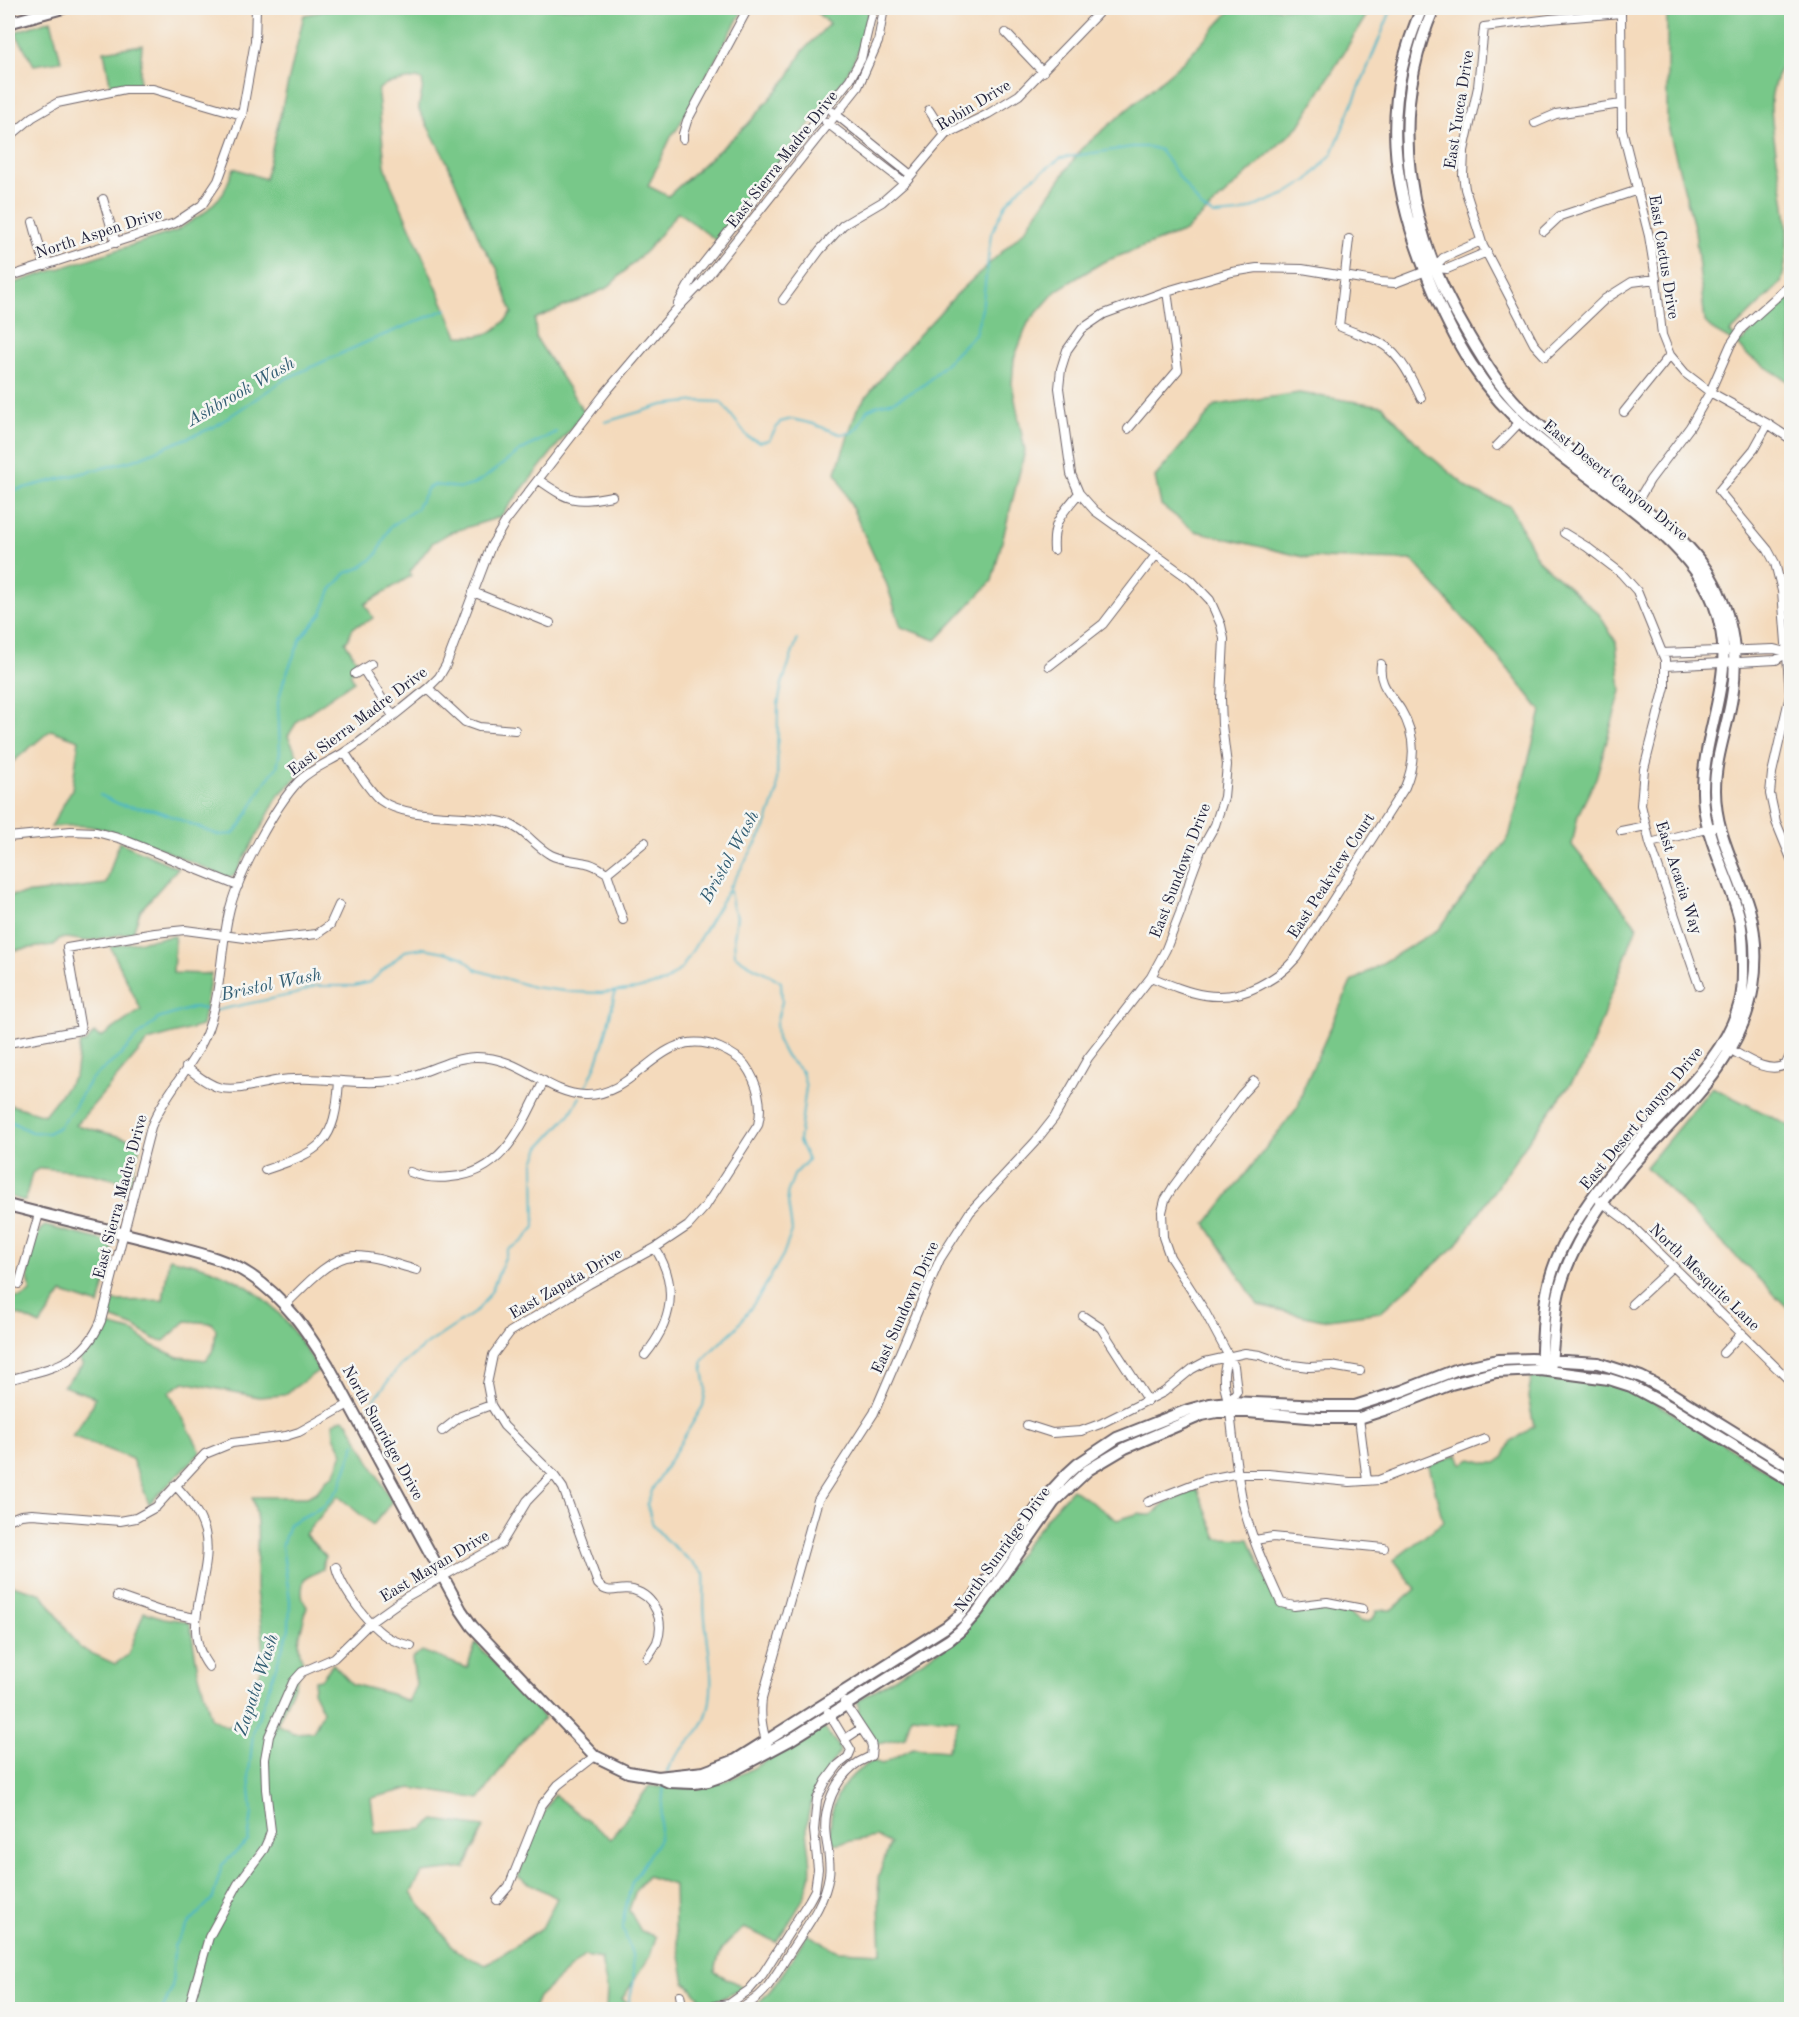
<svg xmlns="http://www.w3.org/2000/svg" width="1799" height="2017" font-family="'Old Standard TT',serif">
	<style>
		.green { fill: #78c889; stroke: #4d7562; stroke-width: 1.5; fill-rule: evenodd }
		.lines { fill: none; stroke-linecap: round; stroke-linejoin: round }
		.stream { stroke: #4bb6c7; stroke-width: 2 }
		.minor-casing { stroke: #6c6268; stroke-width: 10 }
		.tertiary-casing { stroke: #6c6268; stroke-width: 14 }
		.minor { stroke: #fff; stroke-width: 8 }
		.tertiary { stroke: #fff; stroke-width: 10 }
		.labels { text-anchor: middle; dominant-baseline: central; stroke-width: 5; stroke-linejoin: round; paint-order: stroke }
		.street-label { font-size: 16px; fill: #22223b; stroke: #f6f6f2 }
		.water-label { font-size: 18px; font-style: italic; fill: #325d73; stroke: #f6f6f2 }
	</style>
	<rect width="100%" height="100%" fill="#f6f6f2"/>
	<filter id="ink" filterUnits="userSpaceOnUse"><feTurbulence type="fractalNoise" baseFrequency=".0167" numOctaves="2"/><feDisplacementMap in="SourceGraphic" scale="12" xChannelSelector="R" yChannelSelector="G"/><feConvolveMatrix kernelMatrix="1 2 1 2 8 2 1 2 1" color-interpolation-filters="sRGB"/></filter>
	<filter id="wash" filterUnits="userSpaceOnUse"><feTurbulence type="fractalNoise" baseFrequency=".008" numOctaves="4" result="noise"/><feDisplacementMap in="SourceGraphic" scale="24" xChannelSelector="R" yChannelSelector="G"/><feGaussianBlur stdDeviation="1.35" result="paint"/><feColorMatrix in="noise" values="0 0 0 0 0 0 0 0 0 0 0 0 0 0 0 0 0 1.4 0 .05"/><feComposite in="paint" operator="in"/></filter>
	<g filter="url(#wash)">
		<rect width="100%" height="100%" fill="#f4dabc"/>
		<path class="green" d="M 341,8 L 744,8 L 677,129 L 672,135 L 648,186 L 668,196 L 748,124 L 787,79 L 802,52 L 829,24 L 812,8 L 869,8 C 866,38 855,62 838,88 L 717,241 L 678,212 L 647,250 L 607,288 L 535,319 L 536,338 L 584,412 L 500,517 L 449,533 L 432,543 L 410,572 L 411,576 L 365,604 L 373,618 C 360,629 354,618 348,640 L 345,642 L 360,666 L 350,673 L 354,681 L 298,720 L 288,736 L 304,770 L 279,795 L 236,873 L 232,877 L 226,877 C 187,861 138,836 98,828 C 83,824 67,826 51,827 L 72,789 L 79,740 L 51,730 L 8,766 L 8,285 L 176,231 L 204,213 L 223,194 L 234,168 L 265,179 L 304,15 ZM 417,78 L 422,80 C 425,90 418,100 419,110 L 446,160 L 481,243 L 497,268 L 512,313 C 496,333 485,338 458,336 L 391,184 L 385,165 L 378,95 L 379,89 L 386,84 Z
			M 1233,8 L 1371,8 L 1299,126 L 1185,231 L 1103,262 L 1057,290 L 1028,323 L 1014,359 L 1012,384 L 1025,451 L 992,581 L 936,640 L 901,627 L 887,585 L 836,472 L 857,409 L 893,363 L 957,294 L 1025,230 L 1081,149 L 1183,62 Z
			M 1665,8 L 1791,8 C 1791,16 1793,26 1791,35 C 1788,59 1770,81 1771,106 C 1773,169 1799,220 1781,283 L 1730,333 L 1742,342 L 1773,309 L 1791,297 L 1791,383 L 1747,355 L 1739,345 L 1714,331 L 1705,322 L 1695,231 L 1667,123 L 1667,11 Z
			M 51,20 L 61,61 L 34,65 L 15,32 Z
			M 142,45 L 139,86 L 111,89 L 104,51 Z
			M 1299,393 L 1383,406 L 1423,450 L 1472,491 L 1510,506 L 1538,560 L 1599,614 L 1616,642 L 1621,691 L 1596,778 L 1578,815 L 1572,845 L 1637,926 L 1585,1064 L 1531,1137 L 1456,1246 L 1380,1312 L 1322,1320 L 1258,1305 L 1206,1224 L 1298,1107 L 1304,1087 L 1351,982 L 1439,929 L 1509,837 L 1541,711 L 1503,663 L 1412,560 L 1308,558 L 1195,531 L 1161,505 L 1155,477 L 1216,405 Z
			M 119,842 L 178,868 L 140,911 L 133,932 L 88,941 C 77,941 70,936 59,939 L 54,945 L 8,951 L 8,896 L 106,884 Z
			M 175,936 L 173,973 L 211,974 L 202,1026 L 148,1041 L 76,1125 L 141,1142 L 130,1183 L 84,1172 L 41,1168 L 32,1173 L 25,1201 L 8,1196 L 8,1104 L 44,1115 L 75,1076 L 80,1043 L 86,1043 L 94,1033 L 101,1037 L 141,1010 L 110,946 Z
			M 1712,1087 L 1788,1125 L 1791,1129 L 1791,1311 L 1646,1167 Z
			M 45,1226 L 109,1242 L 113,1253 L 99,1305 L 62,1293 L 40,1325 L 19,1315 L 8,1316 L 8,1294 C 17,1300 22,1299 30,1292 C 31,1284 27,1279 28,1272 C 28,1260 35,1230 45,1226 Z
			M 169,1258 C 185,1262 203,1265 218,1272 C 268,1291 292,1326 319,1370 L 284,1395 L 259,1397 L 184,1382 L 169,1392 L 201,1452 L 149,1504 L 132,1459 L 72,1436 L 93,1405 L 95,1397 L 63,1386 L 83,1365 L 79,1360 C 91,1349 99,1339 105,1324 L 134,1332 L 151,1345 L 178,1357 L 206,1360 L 214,1349 L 216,1329 L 211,1323 L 186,1321 L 164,1341 L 154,1339 L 135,1327 L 108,1317 L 112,1301 L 163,1300 Z
			M 1532,1376 L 1599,1380 L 1636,1391 L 1791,1485 L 1791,2009 L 859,2010 L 841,2004 L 838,2009 L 749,2010 C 776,1991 790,1961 807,1934 L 838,1951 L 881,1953 L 878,1878 L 890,1843 L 876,1837 L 832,1844 C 825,1808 841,1778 873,1761 L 882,1764 L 913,1748 L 947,1751 L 959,1720 L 911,1716 L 905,1738 L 878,1744 C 873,1734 862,1726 859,1715 C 857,1710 860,1706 857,1701 L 946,1646 L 1053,1510 L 1072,1489 L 1117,1520 L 1140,1513 L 1145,1515 L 1152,1515 L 1166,1503 L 1197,1489 L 1217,1538 L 1249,1539 L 1276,1603 C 1293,1619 1320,1606 1341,1609 C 1352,1611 1355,1623 1365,1622 C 1373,1622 1375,1616 1377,1610 L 1392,1610 L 1416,1589 L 1394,1560 L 1443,1522 L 1429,1466 L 1458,1454 L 1462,1464 L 1471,1459 L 1486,1463 L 1496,1463 L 1503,1458 L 1510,1443 L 1534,1426 L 1528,1397 Z
			M 342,1419 L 348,1422 L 392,1502 L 373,1525 L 338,1496 L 305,1534 L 326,1557 L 323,1563 L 323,1569 L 304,1579 C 301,1591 301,1597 307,1607 C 303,1625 294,1644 303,1661 L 296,1682 L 277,1724 L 293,1733 L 313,1732 L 323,1711 L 313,1691 L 315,1680 L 321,1679 L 333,1664 L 352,1684 L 391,1694 L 408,1702 L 416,1685 L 412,1659 L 422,1651 L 467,1668 L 476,1643 L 544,1718 L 518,1745 L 480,1799 L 412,1788 L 371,1798 L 375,1833 L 423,1829 L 435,1820 L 484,1827 L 465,1868 L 422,1873 L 411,1893 L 457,1952 L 486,1965 L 542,1928 L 557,1898 L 518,1877 L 539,1822 L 554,1795 L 611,1839 L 649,1786 C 668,1788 687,1789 706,1786 C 748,1778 786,1747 821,1725 L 838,1745 L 840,1752 C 823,1775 808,1797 807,1827 C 807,1844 813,1859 810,1877 C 806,1901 789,1922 776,1942 L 744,1928 C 726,1942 719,1948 715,1972 L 743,1987 C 732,1994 710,2008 698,1996 C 693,1991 692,1986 685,1983 L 675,1928 L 674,1885 L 647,1876 L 636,1890 L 629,1910 L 641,1931 L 656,1937 L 650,1956 L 622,1999 L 635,2009 L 606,2009 L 607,1989 L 601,1959 L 584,1956 L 538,1997 L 533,2009 L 8,2010 L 8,1585 L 9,1584 L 42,1594 L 80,1648 L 115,1664 L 128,1655 L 144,1612 L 164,1618 L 186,1621 L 190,1624 L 198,1671 L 211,1718 L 227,1727 L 244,1721 C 253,1696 263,1672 263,1645 C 263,1626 257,1608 256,1589 C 255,1558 262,1528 252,1497 L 307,1497 L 317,1492 L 326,1480 L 334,1475 L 343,1453 L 334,1436 L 333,1423 Z"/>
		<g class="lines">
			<path class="stream" d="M 605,422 L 663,405 L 698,401 L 721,402 L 748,437 L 759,442 L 769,440 L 780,422 L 792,419 L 813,424 L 840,434 L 851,433 L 858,427 L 867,410 L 878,405 L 894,401 L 924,385 L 975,334 L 982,309 L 991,234 L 1006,204 L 1022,186 L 1061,158 L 1132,147 L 1150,147 L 1160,150 L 1201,207 L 1214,215 L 1239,213 L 1286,194 L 1308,180 L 1332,154 L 1392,8
				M 8,492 L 134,460 L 214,427 L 285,379 L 369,341 L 447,309
				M 100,795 L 121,805 L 155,810 L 171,816 L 218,835 L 233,834 L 241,825 L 266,781 L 277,767 L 280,752 L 278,702 L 284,680 L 301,638 L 322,613 L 331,590 L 346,573 L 360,568 L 376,556 L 390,527 L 416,509 L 428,488 L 434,485 L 462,488 L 472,485 L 483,479 L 520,451 L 556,432
				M 583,1092 C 601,1060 608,1027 615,992
				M 8,1120 L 31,1132 L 48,1133 L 59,1127 L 74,1108 L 90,1080 L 120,1056 L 135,1039 L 158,1019 L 195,1007 L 213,1011 L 295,994 L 315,986 L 354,986 L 370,982 L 405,951 L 423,948 L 445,952 L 462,957 L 477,970 L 533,987 L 572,992 L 601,993 L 637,989 L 665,982 L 682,968 L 765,828 L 777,793 L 778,705 L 782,684 L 797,640
				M 369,1407 L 397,1369 L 423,1347 L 477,1311 L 491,1292 L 508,1250 L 523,1241 L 535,1227 L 534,1162 L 540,1147 L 570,1114 L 580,1097
				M 667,1773 C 670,1755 699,1739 706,1717 C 717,1686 708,1650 705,1619 C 703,1603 705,1588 704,1573 L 664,1538 L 653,1525 L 647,1504 L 653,1488 L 703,1406 L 706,1388 L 702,1363 L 710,1352 L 736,1328 L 760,1295 L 783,1255 L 792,1231 L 787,1194 L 794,1175 L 808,1160 L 799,1141 L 806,1087 L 802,1072 L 785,1055 L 777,1039 L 776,1023 L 782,1002 L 781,982 C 766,971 749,967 735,955 L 734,937 L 737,916 L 733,908 L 729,886
				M 162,2010 L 172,1988 L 174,1946 L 189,1923 L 213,1898 L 222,1865 L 248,1841 L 252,1813 L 249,1773 L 253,1733 L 289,1629 L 290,1601 L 282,1546 L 289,1524 L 324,1506 L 340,1487 L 355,1444
				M 627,2010 L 634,1980 L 632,1954 L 623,1929 L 624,1914 L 632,1882 L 659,1839 L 664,1784"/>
		</g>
	</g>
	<g filter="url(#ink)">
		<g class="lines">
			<defs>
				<path id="minor" d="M 1006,33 L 1043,72
					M 929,110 L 945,135
					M 833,112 L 911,175
					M 826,122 L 904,182
					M 1535,123 L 1556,114 L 1621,104
					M 8,138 L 33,117 L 57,103 L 125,89 L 153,89 L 242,115
					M 683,139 L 683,134 L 687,121 L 748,8
					M 103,199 L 116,243
					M 33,222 L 45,266
					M 1544,231 L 1560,216 L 1638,190
					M 1349,239 L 1339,326 C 1350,331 1360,334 1370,338 C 1397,347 1410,375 1421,398
					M 1434,268 L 1443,258 L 1481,241
					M 8,277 L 175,223 L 202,205 L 218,181 L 242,115 L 255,41 L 256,8
					M 1656,279 L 1632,282 L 1605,299 L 1545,356 L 1534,344 L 1483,246 L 1465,189 L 1463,175 L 1464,151 L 1478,87 L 1484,27 L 1550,19 L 1621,13 L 1622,129 L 1649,236 L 1656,279 L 1662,335 L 1670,355 L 1685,373 L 1710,392 L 1768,424 L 1792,440
					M 783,300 L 820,250 L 843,225 L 882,202 L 907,180 L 945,135 L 988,114 L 1019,95 L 1103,8
					M 678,304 L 695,274 L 850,79 L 861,59 L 873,8
					M 1624,412 L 1670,355
					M 1768,424 L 1754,449 L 1719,491 L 1768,550 L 1775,563 L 1782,591 L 1790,695 L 1772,773 L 1770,794 L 1776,822 L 1792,861
					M 1128,429 L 1178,370 L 1167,291
					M 1497,446 L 1520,422
					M 539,480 C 570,502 576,503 612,496
					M 1632,505 L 1637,502 L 1650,480 L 1690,427 L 1710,392 L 1731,344 L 1742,328 L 1792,283
					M 1564,533 L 1587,547 L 1621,573 L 1637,591 L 1665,660 L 1665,687 L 1644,769 L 1641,805 L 1650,843 L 1699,986
					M 1054,550 C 1052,521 1062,514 1079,493
					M 473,592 L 550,623
					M 1662,653 L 1774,649 L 1789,653
					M 1049,666 L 1103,624 L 1156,555
					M 1665,666 L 1776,660 L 1787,653
					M 363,669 L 393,716
					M 355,674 L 371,664
					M 428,688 L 465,722 L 479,727 L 515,730
					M 345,753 C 353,765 370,792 380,800 C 410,822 470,812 506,823 C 525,829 534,846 551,855 C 560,860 575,860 586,863 C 594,864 600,869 607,873 L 623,920
					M 1621,831 L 1646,826
					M 8,837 L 71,831 L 96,832 L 122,839 L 238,886
					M 1650,843 L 1718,826
					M 607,873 L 645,842
					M 1151,977 C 1189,993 1220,1006 1259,986 C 1274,978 1285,971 1296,958 L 1405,787 C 1416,761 1416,735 1401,710 C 1391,694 1378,685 1381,664
					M 8,1043 L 81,1030 L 67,948 L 155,933 L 185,930 L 260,940 L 317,934 L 330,925 L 339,905
					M 1726,1047 C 1743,1056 1768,1076 1786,1064 L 1792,1051
					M 186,1067 C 197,1075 208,1085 221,1088 C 239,1091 258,1084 275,1081 C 314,1074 358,1087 397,1080 C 424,1075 448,1058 475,1057 C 521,1056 546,1094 585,1095 C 639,1097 660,1022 720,1048 C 729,1052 739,1057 745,1065 C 758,1083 763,1105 758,1125 L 705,1207 L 688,1226 L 655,1248 L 589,1284 L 510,1332 L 493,1355 L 487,1384 L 491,1405 L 504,1426 L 553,1474 L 563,1488 L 598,1584 C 610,1597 618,1586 633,1590 C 655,1596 665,1621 657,1642 C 654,1648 650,1653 647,1658
					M 265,1170 C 322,1151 335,1144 339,1081
					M 410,1172 C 424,1178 436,1179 451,1177 C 506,1173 522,1123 544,1081
					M 1600,1201 L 1627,1221 L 1792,1383
					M 19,1284 L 39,1214
					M 1632,1304 L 1673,1266
					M 285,1305 C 302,1289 329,1257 353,1256 C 373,1255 397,1265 417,1270
					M 1083,1316 L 1101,1328 L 1148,1401
					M 1723,1353 L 1742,1333
					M 645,1355 C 673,1321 679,1286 655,1248
					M 1228,1357 C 1222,1372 1223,1388 1229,1402 C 1233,1437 1236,1473 1244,1508 C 1252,1540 1267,1572 1281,1603 L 1294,1606 L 1327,1602 L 1363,1609
					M 8,1380 C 49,1368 82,1366 101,1321 L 151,1127 C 165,1092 195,1065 208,1029 C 222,991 220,948 230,908 C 239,874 274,807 299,781 C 312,768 330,762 345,752 C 374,733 401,710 428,688 L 439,677 L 446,665 L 491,546 L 506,521 L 606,392 L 673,313 L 702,283 L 858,87 L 878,42 L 884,8
					M 1229,1402 L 1237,1391 L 1234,1366 L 1204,1310 L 1170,1257 L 1163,1237 L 1162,1212 L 1165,1200 L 1173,1187 L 1241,1095 L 1254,1081
					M 1359,1418 L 1367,1481
					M 1027,1425 L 1052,1433 L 1081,1431 L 1100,1424 L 1164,1392 L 1192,1369 L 1205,1362 L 1245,1353 L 1260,1355 L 1285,1364 L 1309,1367 L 1331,1366 L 1360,1371
					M 442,1431 L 461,1416 L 491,1405
					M 175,1485 C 188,1499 200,1513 205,1532 C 215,1577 177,1625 209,1667
					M 1148,1502 L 1204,1480 L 1234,1474 L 1268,1474 L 1350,1482 L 1379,1480 L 1485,1439
					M 8,1520 L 21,1515 L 32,1514 L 120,1521 L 136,1518 L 156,1507 L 205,1454 L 232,1443 L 286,1436 L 299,1432 L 349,1404
					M 1255,1540 L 1273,1537 L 1384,1548
					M 336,1567 C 341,1588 370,1628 389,1638 C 396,1642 403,1644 411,1646
					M 117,1596 L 160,1611 L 195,1618
					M 845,1739 L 860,1729
					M 767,1744 C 762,1728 760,1716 762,1699 L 818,1500 L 874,1413 L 940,1259 L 970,1212 L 1035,1142 L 1054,1118 L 1088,1058 L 1151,977 L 1166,949 L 1180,913 L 1191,877 L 1201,850 L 1215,825 L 1224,797 L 1227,765 L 1222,725 L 1221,699 L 1224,639 L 1221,625 L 1210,600 L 1191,580 L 1095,511 L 1079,493 L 1071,474 L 1059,388 L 1061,369 L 1067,350 L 1082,329 L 1104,314 L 1167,291 L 1232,272 L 1257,268 L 1302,269 L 1380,282 L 1395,283 L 1434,268 L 1447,269 L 1487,252
					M 497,1900 L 509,1886 L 541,1806 L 558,1785 L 595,1756
					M 680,1995 L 683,2010
					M 188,2010 L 209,1937 L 238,1884 L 264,1849 L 268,1840 L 271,1831 L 266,1789 L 265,1759 L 269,1736 L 293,1682 L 302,1672 L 334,1658 L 371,1622 L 406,1597 L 501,1544 L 527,1501 L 553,1474
					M 686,2010 L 729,2004 L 749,1990 L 762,1975 L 809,1901 L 815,1890 L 818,1869 L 814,1830 L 817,1799 L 826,1781 L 838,1765 L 848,1757 L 851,1750 L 828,1712
					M 738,2010 C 747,2005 757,1999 764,1991 C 775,1978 783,1963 792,1949 C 807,1926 825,1903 829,1875 C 831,1863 828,1851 826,1838 C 822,1810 834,1778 859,1762 C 863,1760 867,1758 871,1756 L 872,1747 L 871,1743 L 844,1702"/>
				<path id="tertiary" d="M 1422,8 C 1380,103 1391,186 1429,280 C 1454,342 1482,391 1533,434 C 1589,482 1687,534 1714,604 C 1740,673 1704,722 1703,789 C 1702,834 1728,873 1739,916 C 1743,934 1743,952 1743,971 C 1743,981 1743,992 1740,1002 C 1727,1053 1685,1090 1650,1128 C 1615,1166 1565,1226 1551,1276 C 1542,1306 1543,1339 1541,1370
					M 1434,8 C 1385,119 1408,235 1469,336 C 1486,365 1504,394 1530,417 C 1557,441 1586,463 1615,486 C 1656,518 1701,547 1721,598 C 1733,626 1737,659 1733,690 C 1729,724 1715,755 1715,790 C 1715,834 1737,868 1749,909 C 1756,934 1757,961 1753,987 C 1738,1079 1653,1130 1603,1202 C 1583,1231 1563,1266 1557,1301 C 1554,1324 1553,1348 1550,1371
					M 8,23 L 63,8
					M 8,1205 C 59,1219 112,1230 164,1244 C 193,1252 225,1258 250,1275 C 285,1298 307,1331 328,1365 L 461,1610 L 472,1626 L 595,1756 L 628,1772 L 658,1777 L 669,1782 L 694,1783 L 708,1781 L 725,1775 L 790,1740 L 949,1640 L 960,1631 L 978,1611 L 1054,1502 L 1088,1470 L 1125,1448 L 1202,1415 L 1217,1412 L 1248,1412 L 1319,1418 L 1359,1418 L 1396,1406 L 1451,1384 L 1496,1372 L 1541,1370 L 1609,1379 L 1631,1386 L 1672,1408 L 1792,1482
					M 658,1777 L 704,1772 L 736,1760 L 946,1627 L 959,1616 L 981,1588 L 1042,1501 L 1067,1474 L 1078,1464 L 1117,1438 L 1188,1410 L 1210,1404 L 1229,1402 L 1324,1406 L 1355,1406 L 1402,1391 L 1458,1369 L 1498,1360 L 1531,1359 L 1598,1363 L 1641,1377 L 1661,1387 L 1792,1468"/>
			</defs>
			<use href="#minor" class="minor-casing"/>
			<use href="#tertiary" class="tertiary-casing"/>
			<use href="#minor" class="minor"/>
			<use href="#tertiary" class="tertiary"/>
		</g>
	</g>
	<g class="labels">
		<g class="street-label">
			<text transform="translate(974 106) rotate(-31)">Robin Drive</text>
			<text transform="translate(1460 110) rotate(-81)">East Yucca Drive</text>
			<text transform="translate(783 160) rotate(-52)">East Sierra Madre Drive</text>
			<text transform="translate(99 234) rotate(-18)">North Aspen Drive</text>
			<text transform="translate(1663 257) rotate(81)">East Cactus Drive</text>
			<text transform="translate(1615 481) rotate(39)">East Desert Canyon Drive</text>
			<text transform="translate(358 722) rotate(-37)">East Sierra Madre Drive</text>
			<text transform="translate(1181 871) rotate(-69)">East Sundown Drive</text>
			<text transform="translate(1332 876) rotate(-57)">East Peakview Court</text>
			<text transform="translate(1678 878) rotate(72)">East Acacia Way</text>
			<text transform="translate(1642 1119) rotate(-50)">East Desert Canyon Drive</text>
			<text transform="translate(121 1197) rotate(-75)">East Sierra Madre Drive</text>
			<text transform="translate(1704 1278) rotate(44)">North Mesquite Lane</text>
			<text transform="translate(566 1284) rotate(-30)">East Zapata Drive</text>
			<text transform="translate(906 1308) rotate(-66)">East Sundown Drive</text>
			<text transform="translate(382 1433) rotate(61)">North Sunridge Drive</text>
			<text transform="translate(1003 1550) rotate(-54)">North Sunridge Drive</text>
			<text transform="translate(435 1567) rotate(-31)">East Mayan Drive</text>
		</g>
		<g class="water-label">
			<text transform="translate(241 392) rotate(-30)">Ashbrook Wash</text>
			<text transform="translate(730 857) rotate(-61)">Bristol Wash</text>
			<text transform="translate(271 985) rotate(-12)">Bristol Wash</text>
			<text transform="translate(257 1685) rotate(-72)">Zapata Wash</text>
		</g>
	</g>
	<rect width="1799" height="2017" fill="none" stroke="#f6f6f2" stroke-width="30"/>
</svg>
